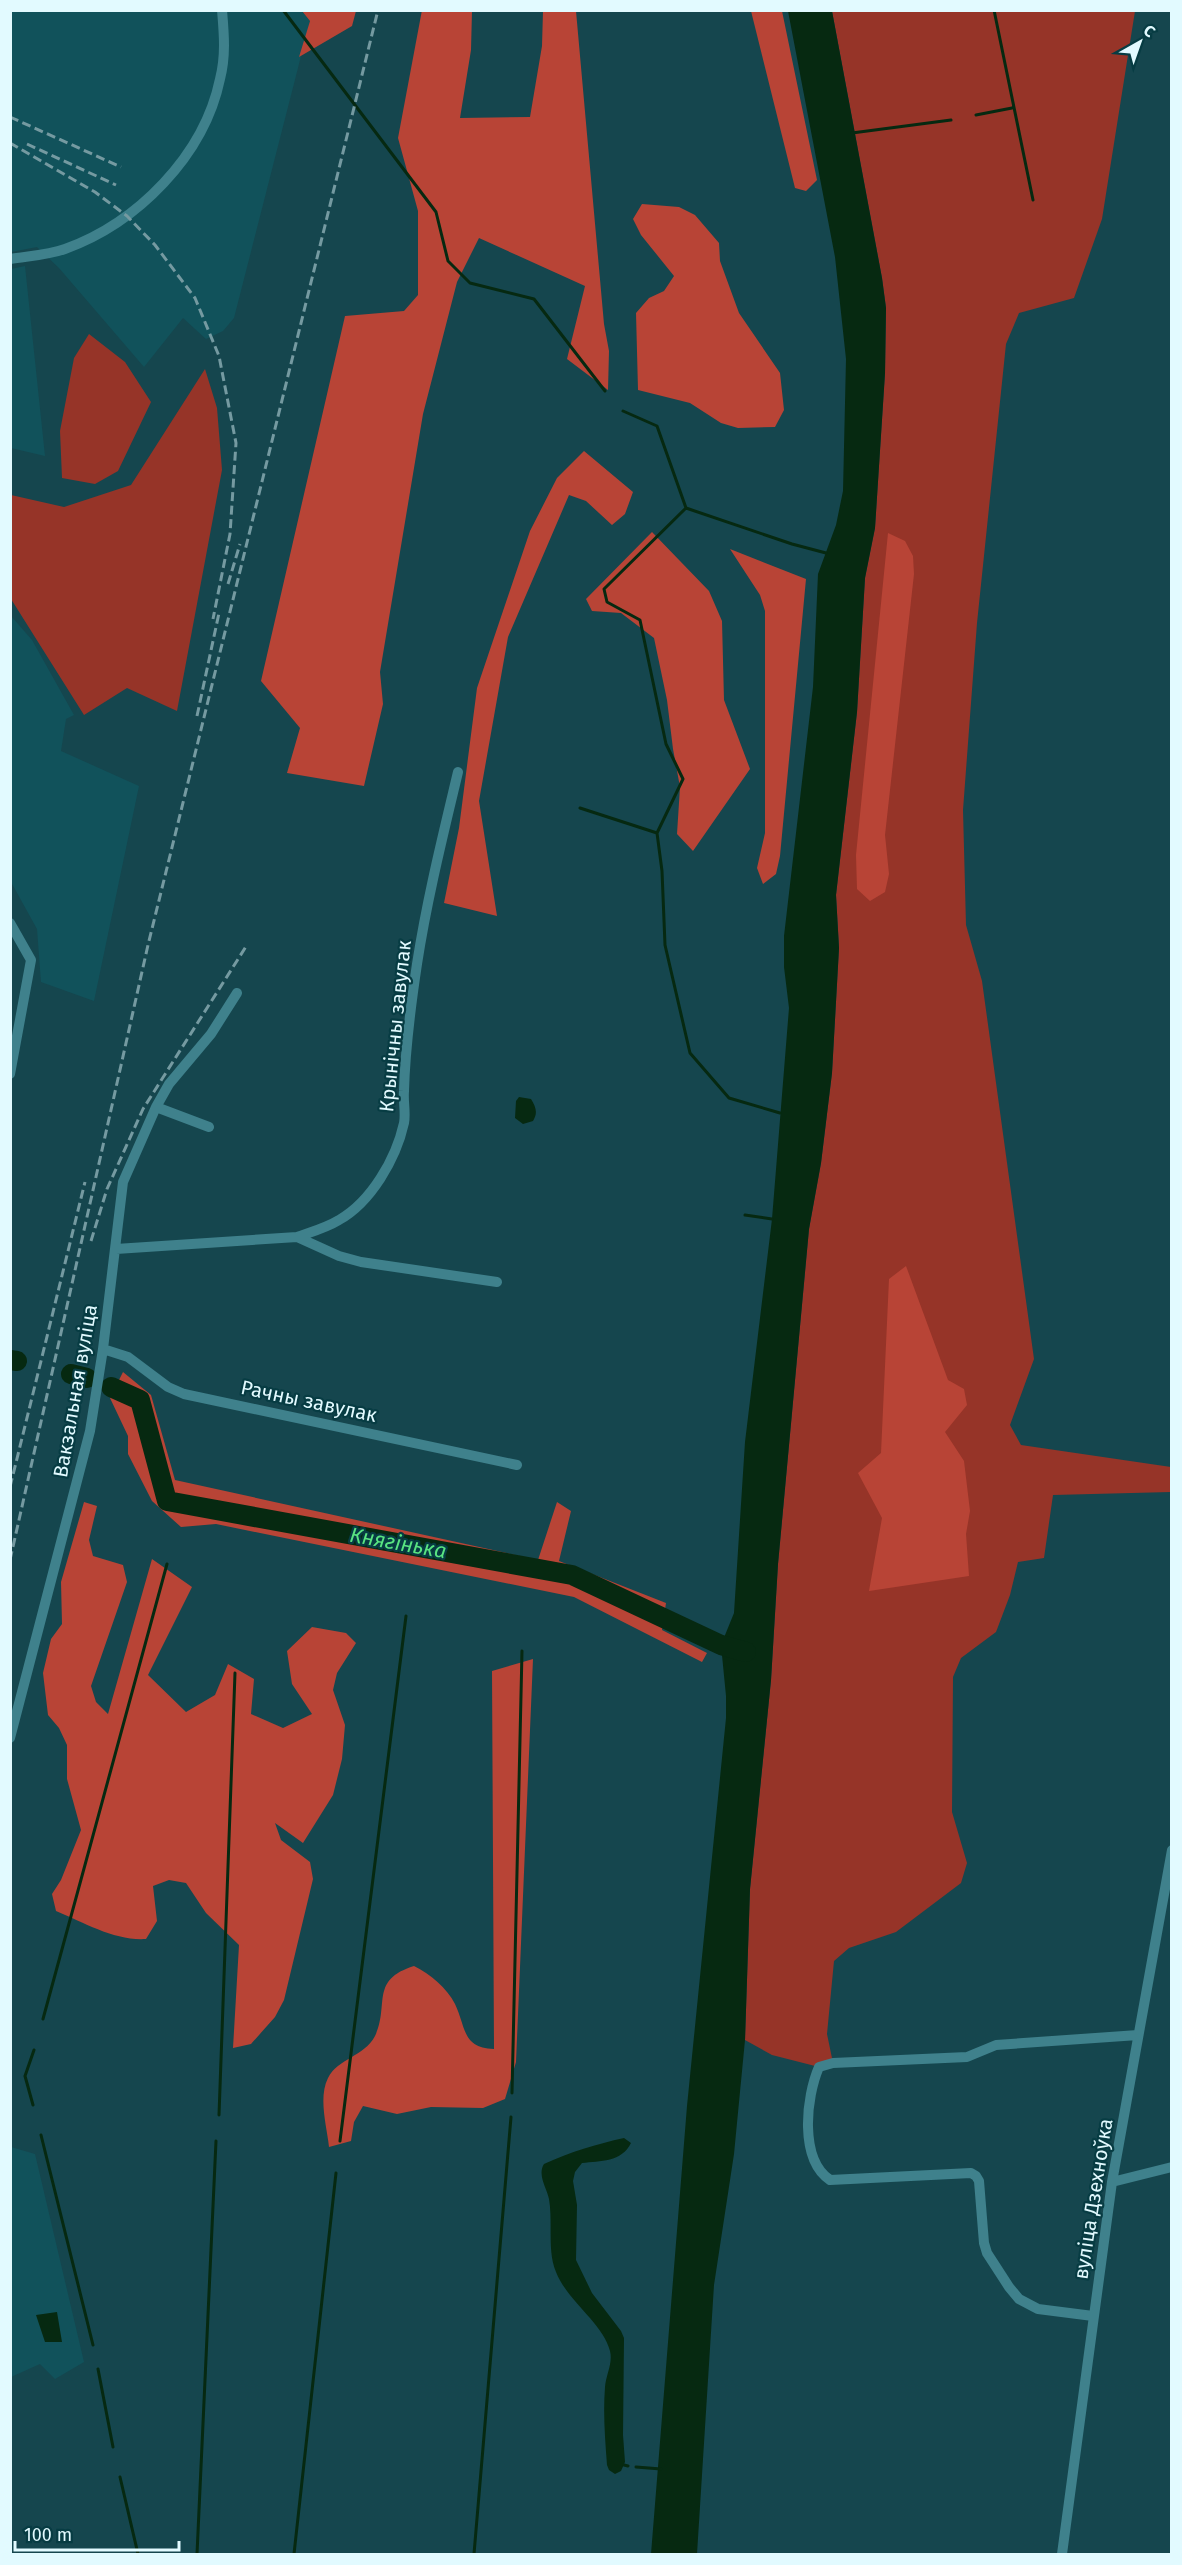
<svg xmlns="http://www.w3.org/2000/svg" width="1182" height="2565" font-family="'Fira Sans',sans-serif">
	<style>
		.built { fill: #11525b }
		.green { fill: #963428 }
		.forest { fill: #b84436 }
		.water { fill: #062911 }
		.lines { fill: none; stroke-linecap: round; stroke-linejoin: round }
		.stream { stroke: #062911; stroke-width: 3 }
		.river { stroke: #062911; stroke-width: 20 }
		.street { stroke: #3f818c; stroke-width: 10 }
		.rail { stroke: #759aa1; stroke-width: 3; stroke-dasharray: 9 4.5; stroke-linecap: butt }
		.labels { text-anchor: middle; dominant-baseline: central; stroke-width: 4.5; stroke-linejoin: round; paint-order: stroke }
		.street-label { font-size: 20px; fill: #e2faff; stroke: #073c43 }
		.water-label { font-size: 21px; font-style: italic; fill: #59e481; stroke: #073c43 }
	</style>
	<rect width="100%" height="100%" fill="#15464e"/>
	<path class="built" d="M 11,11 L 302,11 L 310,21 L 234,318 L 223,331 L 206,339 L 183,318 L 144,367 L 59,268 L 37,247 L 11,252 Z
		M 25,266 L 45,456 L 11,448 L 11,269 Z
		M 11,616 L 32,640 L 74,715 L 66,719 L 61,751 L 139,786 L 94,1001 L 41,982 L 37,929 L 11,882 Z
		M 11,2147 L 35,2154 L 84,2362 L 55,2379 L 40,2364 L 11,2377 Z"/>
	<path class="green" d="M 832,11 L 1135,11 L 1102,219 L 1074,298 L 1019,313 L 1006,344 L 977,623 L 963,810 L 966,925 L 982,981 L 1034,1359 L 1010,1425 L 1021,1445 L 1171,1467 L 1171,1492 L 1053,1495 L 1044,1558 L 1018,1562 L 1010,1595 L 996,1632 L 961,1658 L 953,1677 L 952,1812 L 967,1863 L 961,1883 L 896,1932 L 849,1948 L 834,1961 L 827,2034 L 833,2063 L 819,2067 L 772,2055 L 745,2040 L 750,1889 L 771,1680 L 778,1564 L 809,1229 L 821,1163 L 832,1073 L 839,948 L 836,895 L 857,712 L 865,578 L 875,528 L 885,373 L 886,308 L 882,278 Z
		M 89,334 L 125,362 L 151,402 L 118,471 L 95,484 L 62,478 L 60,431 L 74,358 Z
		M 205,369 L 217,408 L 222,470 L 177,711 L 127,688 L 84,715 L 11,599 L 11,495 L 64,507 L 131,485 Z"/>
	<path class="forest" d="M 422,10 L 472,11 L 471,50 L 460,118 L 530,117 L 542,46 L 543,11 L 576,11 L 604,324 L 609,351 L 608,390 L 567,359 L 585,286 L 479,238 L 457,282 L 423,414 L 380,672 L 383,704 L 364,786 L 287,773 L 300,728 L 261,681 L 345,316 L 404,311 L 418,295 L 418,211 L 398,138 Z
		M 302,11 L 356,11 L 352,26 L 299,57 L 310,21 Z
		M 751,11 L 782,11 L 817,180 L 806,191 L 795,188 Z
		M 642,204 L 679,207 L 695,215 L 719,243 L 720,261 L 739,313 L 780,373 L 784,410 L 775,427 L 738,428 L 721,423 L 690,403 L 638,390 L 636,313 L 649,298 L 664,291 L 674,276 L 641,235 L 633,219 Z
		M 584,451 L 633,492 L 625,514 L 612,525 L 586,501 L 569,495 L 508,637 L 479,801 L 497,916 L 444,903 L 459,828 L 477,688 L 530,531 L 557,478 Z
		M 652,532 L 709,591 L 722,621 L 724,700 L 750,769 L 693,851 L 677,834 L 680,787 L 673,749 L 667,700 L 654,638 L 621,613 L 592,611 L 586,599 Z
		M 888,533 L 905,541 L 913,556 L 914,574 L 885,835 L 889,874 L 885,892 L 870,901 L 857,889 L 856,855 Z
		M 730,549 L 806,579 L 780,856 L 776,874 L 763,884 L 757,868 L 765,833 L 765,611 L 760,595 Z
		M 906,1266 L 948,1380 L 964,1389 L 967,1405 L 945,1432 L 964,1461 L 970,1511 L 966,1534 L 969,1576 L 869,1591 L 882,1518 L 858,1473 L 881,1453 L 889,1279 Z
		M 123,1372 L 151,1395 L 175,1480 L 538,1560 L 557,1502 L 571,1511 L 559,1561 L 666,1603 L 662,1630 L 707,1653 L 702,1662 L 574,1597 L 216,1524 L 181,1527 L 152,1501 L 128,1454 L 128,1436 L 110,1398 Z
		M 84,1502 L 97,1506 L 89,1540 L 93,1556 L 123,1565 L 127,1582 L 91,1686 L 96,1702 L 108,1714 L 152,1559 L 192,1587 L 148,1675 L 186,1712 L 215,1695 L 228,1664 L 254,1679 L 251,1714 L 283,1728 L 312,1714 L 292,1684 L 287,1651 L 312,1627 L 346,1633 L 356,1643 L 337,1673 L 333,1690 L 345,1725 L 342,1759 L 333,1795 L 303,1843 L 275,1823 L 281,1840 L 310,1862 L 313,1879 L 284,2000 L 275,2017 L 251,2044 L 233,2048 L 239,1945 L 206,1913 L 186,1883 L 169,1880 L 153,1886 L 157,1921 L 146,1939 C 115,1941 85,1923 56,1911 L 52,1894 L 61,1880 L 81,1830 L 67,1779 L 67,1745 L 59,1728 L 48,1715 L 43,1673 L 51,1639 L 62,1624 L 61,1582 Z
		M 533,1659 L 516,2062 L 505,2099 L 483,2108 L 431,2107 L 397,2114 L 363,2106 L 354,2122 L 351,2141 L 329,2147 C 327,2127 318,2098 328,2078 C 338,2058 364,2057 375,2036 C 390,2005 369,1980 414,1966 C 430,1974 447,1988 455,2004 C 466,2027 462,2048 494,2049 L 492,1671 Z"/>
	<path class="water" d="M 788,11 L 832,11 L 882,278 L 886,308 L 885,373 L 875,528 L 865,578 L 857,712 L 836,895 L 839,948 L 832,1073 L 821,1163 L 809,1229 L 778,1564 L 771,1680 L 750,1889 L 745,2040 L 734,2154 L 714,2285 L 697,2554 L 651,2554 L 687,2106 L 726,1718 L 726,1696 L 721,1645 L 734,1613 L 745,1442 L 772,1219 L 789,1008 L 784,967 L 784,936 L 813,687 L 818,574 L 836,525 L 843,491 L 846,359 L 835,257 Z
		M 519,1097 L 531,1099 C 536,1107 538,1113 533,1121 L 523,1124 L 515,1118 L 516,1101 Z
		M 624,2138 L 631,2143 C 622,2162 600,2161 582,2163 L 575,2172 L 573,2181 L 577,2205 L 576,2260 L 592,2293 L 621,2331 L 624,2338 L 623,2435 L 625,2462 L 621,2471 L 615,2474 L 609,2470 L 607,2465 C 605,2439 603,2413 605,2387 C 606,2375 613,2363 610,2351 C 603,2323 568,2302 556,2272 C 547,2251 553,2222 549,2199 C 547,2188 537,2175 544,2164 C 570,2152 597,2144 624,2138 Z
		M 57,2312 L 62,2342 L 45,2342 L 36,2315 Z"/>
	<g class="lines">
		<path class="stream" d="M 283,10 L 436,212 L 448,261 L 470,283 L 534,299 L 605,391
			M 994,10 L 1033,200
			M 976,115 L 1012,108
			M 852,133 L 951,120
			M 623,411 L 657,426 L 686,508 L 792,544 L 826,553
			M 580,808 L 657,833 L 662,871 L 665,945 L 690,1053 L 729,1098 L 780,1113
			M 657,833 L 683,779 L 666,744 L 640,620 L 607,602 L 604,589 L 686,508
			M 745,1215 L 772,1219
			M 43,2019 L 167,1564
			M 512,2093 L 522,1651
			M 33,2105 L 25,2076 L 34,2050
			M 219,2115 L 235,1673
			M 41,2135 L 93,2345
			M 340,2141 L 406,1616
			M 98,2369 L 113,2447
			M 624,2465 L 628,2466
			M 636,2467 L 661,2469
			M 120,2477 L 138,2554
			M 197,2554 L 216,2141
			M 294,2554 L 336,2173
			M 474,2554 L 511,2117"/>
		<path class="river" d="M 10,1360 L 17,1361
			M 71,1374 L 87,1378
			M 111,1387 L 140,1400 L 167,1501 L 572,1575 L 721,1645 L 746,1652"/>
		<path class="street" d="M 10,259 C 28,256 48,255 65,249 C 137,223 204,156 220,79 C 226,56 224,34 222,10
			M 10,923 L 31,960 L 10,1074
			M 156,1107 L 169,1084 L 211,1034 L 237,993
			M 297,1237 C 311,1232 326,1228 339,1220 C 371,1202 396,1159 404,1123 C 406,1113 403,1102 404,1091 C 405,1052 411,1004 417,964 C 427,899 443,835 458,772
			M 116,1249 L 297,1237 L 339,1256 L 361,1262 L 497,1282
			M 103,1349 L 128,1357 L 168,1387 L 184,1394 L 517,1465
			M 10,1738 L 90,1431 L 103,1349 L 123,1182 L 156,1107 L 209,1127
			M 1112,2182 L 1172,2167
			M 1093,2316 L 1038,2309 L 1019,2299 L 1009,2287 L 987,2253 L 984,2243 L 979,2181 L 976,2176 L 971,2173 L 830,2180 C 799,2159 806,2097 819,2067 L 833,2063 L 967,2057 L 996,2045 L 1138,2035
			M 1062,2554 L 1112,2182 L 1172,1850"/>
		<path class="rail" d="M 10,117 L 121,167
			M 10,143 L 95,192 L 127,216 L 155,245 L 195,298 L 219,356 L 236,443 L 230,534 L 213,619
			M 27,144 L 116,185
			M 228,584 L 240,544
			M 197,716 L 219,613
			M 91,1241 L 107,1189 L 143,1109 L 247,945
			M 10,1487 L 85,1182
			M 10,1560 L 148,945 L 378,10"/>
	</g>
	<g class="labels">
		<g class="street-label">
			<text transform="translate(395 1026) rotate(-84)">Крынічны завулак</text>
			<text transform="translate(75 1391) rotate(-80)">Вакзальная вуліца</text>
			<text transform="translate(309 1401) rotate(12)">Рачны завулак</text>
			<text transform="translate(1093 2199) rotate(-81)">вуліца Дзехноўка</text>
		</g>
		<g class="water-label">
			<text transform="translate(398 1543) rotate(10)">Княгінька</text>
		</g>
	</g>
	<rect width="1182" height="2565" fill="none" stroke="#e2faff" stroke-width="24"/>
	<g transform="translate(1140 42) rotate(40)" stroke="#073c43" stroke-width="4.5" paint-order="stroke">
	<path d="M0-4.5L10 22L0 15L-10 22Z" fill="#e2faff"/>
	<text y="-9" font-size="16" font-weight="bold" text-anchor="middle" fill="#e2faff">С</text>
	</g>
	<path d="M15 2541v9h164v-9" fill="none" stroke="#e2faff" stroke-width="3"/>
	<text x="24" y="2541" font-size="18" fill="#e2faff" stroke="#073c43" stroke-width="4.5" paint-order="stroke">100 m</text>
</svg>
